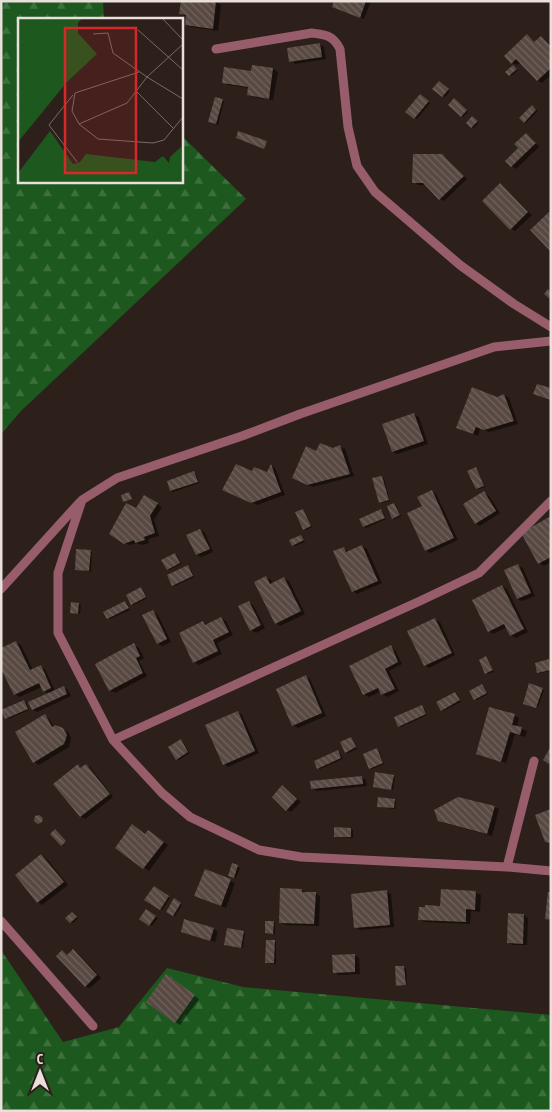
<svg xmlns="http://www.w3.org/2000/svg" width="552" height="1112" font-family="'PT Sans Narrow',sans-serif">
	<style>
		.forest { fill: url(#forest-firs) }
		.shadow { fill: #0007 }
		.building { fill: url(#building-back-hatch) }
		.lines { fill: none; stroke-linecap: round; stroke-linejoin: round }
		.lane { stroke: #975d6a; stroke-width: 9 }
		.inset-road { fill: none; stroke: #786c67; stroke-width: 1 }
		.view { fill: #d62828; fill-opacity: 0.15; stroke: #d62828; stroke-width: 2.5 }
		.inset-edge { fill: none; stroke: #e9dfdb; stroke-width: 2.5 }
	</style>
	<defs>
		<pattern id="forest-firs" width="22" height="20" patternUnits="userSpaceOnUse" patternTransform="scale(1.25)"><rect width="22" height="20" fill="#1d591e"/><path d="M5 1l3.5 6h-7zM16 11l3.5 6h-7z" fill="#3e703e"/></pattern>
		<pattern id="building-back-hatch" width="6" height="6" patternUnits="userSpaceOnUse" patternTransform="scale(1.25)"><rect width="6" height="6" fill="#594943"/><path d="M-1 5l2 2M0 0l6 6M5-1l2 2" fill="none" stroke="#71635e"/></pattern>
	</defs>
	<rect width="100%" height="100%" fill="#2d1f1a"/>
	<path class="forest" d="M 1,1 L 103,1 L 104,19 L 19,19 L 19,181 L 181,181 L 181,135 L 246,199 L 21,411 L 1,434 Z
		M 1,950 L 63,1042 L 119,1027 L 167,968 L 243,987 L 551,1015 L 551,1111 L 1,1111 Z"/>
	<path class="shadow" d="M 211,1 L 216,2 L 221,5 L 218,31 L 191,27 L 186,25 L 188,17 L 180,14 Z
		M 335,1 L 371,1 L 364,19 L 333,7 Z
		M 527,36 L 535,43 L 542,37 L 546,40 L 551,45 L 551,75 L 542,83 L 537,80 L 521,62 L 517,65 L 512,63 Z
		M 320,44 L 324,47 L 326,59 L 295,64 L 291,61 Z
		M 253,66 L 273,69 L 278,72 L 273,100 L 253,97 L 248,94 L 249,88 L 228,85 L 223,82 L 252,73 Z
		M 515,67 L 518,70 L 511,76 L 510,75 Z
		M 441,83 L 450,91 L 445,97 L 434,88 Z
		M 422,97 L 430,103 L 417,119 L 407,112 Z
		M 222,100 L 224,101 L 218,125 L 211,123 L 209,122 Z
		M 456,101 L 468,112 L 463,117 L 462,116 Z
		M 534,108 L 538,111 L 526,123 L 524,122 Z
		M 474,118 L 479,122 L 474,128 L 472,127 Z
		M 526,135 L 531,137 L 539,147 L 516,169 L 512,166 Z
		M 442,155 L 447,158 L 467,179 L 444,201 L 440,199 L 426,185 L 418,185 L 414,182 Z
		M 504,188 L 532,215 L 515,231 L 511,229 Z
		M 504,395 L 509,398 L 518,424 L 489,432 L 480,428 L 478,436 L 462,430 Z
		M 414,414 L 419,417 L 428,444 L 397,454 L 393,452 Z
		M 340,447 L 345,449 L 354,476 L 313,487 L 298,481 L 316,452 Z
		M 271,466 L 275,468 L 285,495 L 257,505 L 228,492 L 253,472 L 267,473 Z
		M 476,469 L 477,470 L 485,487 L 479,489 L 477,488 Z
		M 194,473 L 196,474 L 199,483 L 173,492 L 171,491 Z
		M 382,477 L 384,478 L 390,501 L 382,503 L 380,502 Z
		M 432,491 L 436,494 L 458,540 L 430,553 L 426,550 L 423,507 Z
		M 484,493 L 489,496 L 500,513 L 480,526 L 475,523 Z
		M 144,496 L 162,507 L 154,520 L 159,536 L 148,539 L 149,543 L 141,545 L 137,543 L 130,545 L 124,543 L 136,510 Z
		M 394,504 L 396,505 L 401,516 L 395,519 L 393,518 Z
		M 302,510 L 304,511 L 312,527 L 306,530 L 304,529 Z
		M 381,510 L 383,511 L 386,519 L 366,528 L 364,527 L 361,520 Z
		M 551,518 L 551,562 L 544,566 L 539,563 Z
		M 200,530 L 205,533 L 213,552 L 201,557 L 197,555 Z
		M 301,536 L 303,537 L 305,542 L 295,546 L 293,545 Z
		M 362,546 L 367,549 L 382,583 L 357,594 L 353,591 L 344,548 L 349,552 Z
		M 90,551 L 92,552 L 91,572 L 76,569 Z
		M 175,554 L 177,555 L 181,564 L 169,570 L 168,569 Z
		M 518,566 L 523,568 L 535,596 L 522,601 L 518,599 Z
		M 188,567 L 190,568 L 194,577 L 175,586 L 173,585 Z
		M 266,578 L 271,580 L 272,584 L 284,578 L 289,581 L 305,614 L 280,626 L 276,623 Z
		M 502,586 L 507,589 L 528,632 L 516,638 L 511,635 L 507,627 L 493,634 L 488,631 Z
		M 141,589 L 143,590 L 147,598 L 134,605 L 132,604 Z
		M 125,602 L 127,603 L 130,610 L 110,619 L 108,618 Z
		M 249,602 L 253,605 L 265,628 L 256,633 L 251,630 Z
		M 79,604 L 81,605 L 80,614 L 72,613 Z
		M 153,612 L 158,615 L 171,642 L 162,646 L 158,643 Z
		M 221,618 L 226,621 L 233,635 L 217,643 L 222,654 L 199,665 L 194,662 L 203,622 L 208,625 Z
		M 435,619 L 440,622 L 455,655 L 429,668 L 425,665 Z
		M 16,642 L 21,645 L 33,670 L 41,667 L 45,669 L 55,691 L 64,687 L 68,690 L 71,696 L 37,712 L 33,709 L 49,694 L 44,691 L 42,687 L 19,697 L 15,694 Z
		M 134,645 L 139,648 L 144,658 L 139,661 L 147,676 L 115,693 L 110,690 Z
		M 390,647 L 395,650 L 402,664 L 389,671 L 399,691 L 387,697 L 382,694 L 381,691 L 369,697 L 364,694 Z
		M 486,658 L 488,659 L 494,672 L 488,674 L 486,673 Z
		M 549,661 L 551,662 L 551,671 L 540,673 L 538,672 Z
		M 306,677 L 310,679 L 326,716 L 298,728 L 293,725 Z
		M 482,685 L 484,687 L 488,694 L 477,700 L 475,699 Z
		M 542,689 L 544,690 L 538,707 L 525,703 Z
		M 455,693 L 457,694 L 461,702 L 443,711 L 442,710 Z
		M 24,701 L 26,702 L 29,710 L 8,719 L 6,718 Z
		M 422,707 L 424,708 L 427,715 L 401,727 L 399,726 Z
		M 490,708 L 515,716 L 519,718 L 517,727 L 527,731 L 525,737 L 515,734 L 506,763 L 482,756 L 477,754 Z
		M 238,712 L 242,715 L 259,753 L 228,767 L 224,764 Z
		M 45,716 L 49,719 L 54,727 L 68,732 L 71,738 L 69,747 L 39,765 L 34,762 Z
		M 351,739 L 352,740 L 357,749 L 348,753 L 346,752 Z
		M 181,741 L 183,742 L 190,753 L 179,760 L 177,759 Z
		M 377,749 L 379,751 L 384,764 L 372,769 L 370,768 Z
		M 338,752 L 340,753 L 343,759 L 320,769 L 318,768 Z
		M 86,765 L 91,768 L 113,797 L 85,819 L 80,816 L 78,766 L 82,769 Z
		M 393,776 L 395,777 L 393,790 L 374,787 Z
		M 362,778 L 366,780 L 367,786 L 317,791 L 312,788 Z
		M 283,787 L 287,790 L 301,802 L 291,812 L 287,810 Z
		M 394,800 L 396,801 L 395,809 L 380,807 Z
		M 495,807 L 499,809 L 492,836 L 444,823 L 439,821 Z
		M 335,828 L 351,829 L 353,830 L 353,838 L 337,837 L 335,836 Z
		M 152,834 L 168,845 L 149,871 L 116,848 L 145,835 Z
		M 42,855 L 46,858 L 68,885 L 42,905 L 38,902 Z
		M 233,865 L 240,868 L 236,878 L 231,876 Z
		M 206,871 L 235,883 L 226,908 L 201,898 Z
		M 154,887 L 170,898 L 162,910 L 146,899 Z
		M 301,890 L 307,893 L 315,893 L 320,896 L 319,926 L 285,925 L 280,922 Z
		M 443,891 L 476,893 L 481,895 L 480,912 L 471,911 L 470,924 L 424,922 L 419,919 L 442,907 Z
		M 386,892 L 391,894 L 394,927 L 360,930 L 355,927 Z
		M 174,900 L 182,905 L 175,916 L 167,911 Z
		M 146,910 L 158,918 L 152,926 L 140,919 Z
		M 74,915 L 78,918 L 73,923 L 71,922 Z
		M 524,915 L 528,918 L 527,945 L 513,945 L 508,942 Z
		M 273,922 L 275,924 L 275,934 L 266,933 Z
		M 214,929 L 218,932 L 215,942 L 187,934 L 182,931 Z
		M 243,932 L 245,933 L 243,948 L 228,945 Z
		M 274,941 L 276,942 L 276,964 L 268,963 L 266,962 Z
		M 73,951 L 78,954 L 101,978 L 90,988 L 85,986 L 62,952 L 68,956 Z
		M 354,955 L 359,958 L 360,974 L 339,975 L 334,972 Z
		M 404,967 L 406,968 L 407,985 L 399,986 L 397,985 Z
		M 171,979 L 199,999 L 180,1025 L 175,1022 Z"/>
	<path class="building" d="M 181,1 L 216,1 L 213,29 L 185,25 L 186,15 L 179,14 Z
		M 334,1 L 366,1 L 360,18 L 332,7 Z
		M 527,34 L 534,42 L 541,36 L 551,46 L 551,68 L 537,81 L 516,59 L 511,64 L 504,56 Z
		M 320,43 L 322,57 L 289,62 L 287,48 Z
		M 252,65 L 273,68 L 269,99 L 247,95 L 248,87 L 222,83 L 224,67 L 251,71 Z
		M 513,65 L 517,69 L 509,76 L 505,72 Z
		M 439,81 L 449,89 L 442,97 L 432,89 Z
		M 420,94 L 429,101 L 414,119 L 405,112 Z
		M 215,97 L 223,99 L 216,124 L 208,122 Z
		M 454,98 L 467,110 L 461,117 L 448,105 Z
		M 532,105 L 536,110 L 524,123 L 519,118 Z
		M 472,116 L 478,121 L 471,128 L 466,123 Z
		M 238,131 L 267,141 L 264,149 L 236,138 Z
		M 526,133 L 536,143 L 511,167 L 505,161 L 518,148 L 514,144 Z
		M 413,154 L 442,154 L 464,176 L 439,200 L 423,183 L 412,183 Z
		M 500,183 L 528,212 L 510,230 L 482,201 Z
		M 549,212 L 551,214 L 551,252 L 530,230 Z
		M 548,289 L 551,292 L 551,300 L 544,294 Z
		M 537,384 L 551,388 L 551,400 L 533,394 Z
		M 472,387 L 497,397 L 504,394 L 514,421 L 484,430 L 476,427 L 473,434 L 456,428 Z
		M 414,413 L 424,441 L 392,452 L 382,424 Z
		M 320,443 L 333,448 L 340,445 L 350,474 L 307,485 L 292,478 L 306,446 L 316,451 Z
		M 236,464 L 252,471 L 254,467 L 267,472 L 271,464 L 281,492 L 251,503 L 222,490 Z
		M 476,467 L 484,486 L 476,489 L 467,471 Z
		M 194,471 L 198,482 L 170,491 L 167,481 Z
		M 382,476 L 389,500 L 379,503 L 372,478 Z
		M 432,490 L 454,538 L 425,551 L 407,513 L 422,506 L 417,497 Z
		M 484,491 L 496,511 L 475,524 L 463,504 Z
		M 129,492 L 132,499 L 123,502 L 121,495 Z
		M 144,495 L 158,503 L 150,516 L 155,533 L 144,537 L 145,540 L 135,543 L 134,540 L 124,544 L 109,534 L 126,503 L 136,508 Z
		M 394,503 L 400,515 L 392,519 L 387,506 Z
		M 303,509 L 311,526 L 303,530 L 295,512 Z
		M 381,509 L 385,518 L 363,527 L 359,519 Z
		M 551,516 L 551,557 L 538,564 L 521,533 Z
		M 200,529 L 210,549 L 196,555 L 186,535 Z
		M 301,535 L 304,540 L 292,546 L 289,540 Z
		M 362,545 L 378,581 L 352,592 L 333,551 L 344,547 L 346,552 Z
		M 76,549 L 91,550 L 89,571 L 75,570 Z
		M 175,553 L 180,563 L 167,570 L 161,560 Z
		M 518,564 L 531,593 L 517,599 L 504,570 Z
		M 188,565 L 193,576 L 172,586 L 167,575 Z
		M 266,576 L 270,584 L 284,577 L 301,611 L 275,624 L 254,582 Z
		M 502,585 L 524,629 L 510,636 L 504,624 L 488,632 L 472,600 Z
		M 141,587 L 146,597 L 131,605 L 126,595 Z
		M 125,601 L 129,608 L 107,619 L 103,612 Z
		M 249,601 L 261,625 L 250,631 L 238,606 Z
		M 71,602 L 79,603 L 78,614 L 70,613 Z
		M 153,610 L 167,639 L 157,644 L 142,615 Z
		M 221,617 L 229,632 L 213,640 L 218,651 L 193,663 L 179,633 L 203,621 L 205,625 Z
		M 435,618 L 452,653 L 424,666 L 407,631 Z
		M 16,641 L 30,670 L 41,665 L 51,688 L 43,692 L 39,683 L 14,695 L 1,669 L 1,648 Z
		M 134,643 L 140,656 L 136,658 L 143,673 L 109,691 L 95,664 Z
		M 391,645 L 398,662 L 385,669 L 395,689 L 381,695 L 378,688 L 363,695 L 349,666 Z
		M 486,656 L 493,670 L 485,674 L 479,660 Z
		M 549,659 L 551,670 L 537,673 L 535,663 Z
		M 306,675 L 322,713 L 292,726 L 276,689 Z
		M 529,683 L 543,688 L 536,708 L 523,704 Z
		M 482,684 L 487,693 L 474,700 L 469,691 Z
		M 64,686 L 67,694 L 32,710 L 28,702 Z
		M 455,692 L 460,700 L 441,711 L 436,702 Z
		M 24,700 L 28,709 L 5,719 L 1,710 Z
		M 422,705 L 426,714 L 398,727 L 394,717 Z
		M 489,707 L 515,714 L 512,725 L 522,727 L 520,735 L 510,732 L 501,762 L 476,754 Z
		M 238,711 L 255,751 L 223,765 L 205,725 Z
		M 45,714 L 52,727 L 55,725 L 63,728 L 67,735 L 64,744 L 33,763 L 15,732 Z
		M 351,737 L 356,747 L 345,753 L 340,742 Z
		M 181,739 L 188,752 L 176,760 L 168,747 Z
		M 551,746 L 551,761 L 549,764 L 543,760 Z
		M 377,748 L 383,763 L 369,769 L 363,754 Z
		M 338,750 L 341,758 L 317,769 L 314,761 Z
		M 78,764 L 80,768 L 86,764 L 110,794 L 80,817 L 53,784 Z
		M 375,772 L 394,775 L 391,790 L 373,787 Z
		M 362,776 L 363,784 L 311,789 L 310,781 Z
		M 282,785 L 297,799 L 286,811 L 272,797 Z
		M 378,797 L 395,799 L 394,808 L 377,807 Z
		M 458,797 L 495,806 L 487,834 L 438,821 L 434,810 Z
		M 551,809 L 551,843 L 545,842 L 535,815 Z
		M 39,815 L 43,818 L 42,822 L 38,824 L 34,821 L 35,816 Z
		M 132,824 L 145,834 L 148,830 L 164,842 L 143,869 L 115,848 Z
		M 334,827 L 351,828 L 351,837 L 334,837 Z
		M 55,829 L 66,841 L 61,846 L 50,834 Z
		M 41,854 L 64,882 L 37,903 L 15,875 Z
		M 232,863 L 238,865 L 234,878 L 228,876 Z
		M 205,869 L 231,879 L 221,906 L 194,896 Z
		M 154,886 L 169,896 L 160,910 L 144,900 Z
		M 280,888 L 302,889 L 302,892 L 316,892 L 314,924 L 279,923 Z
		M 441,889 L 476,891 L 475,910 L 466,909 L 466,922 L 418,920 L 419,907 L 425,907 L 425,905 L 440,906 Z
		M 387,890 L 390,925 L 354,928 L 351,894 Z
		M 548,892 L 551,892 L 551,920 L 545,919 Z
		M 174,898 L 181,903 L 173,916 L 166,912 Z
		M 146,909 L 156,916 L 149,926 L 139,919 Z
		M 72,912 L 77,917 L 70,923 L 65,918 Z
		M 508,913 L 524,914 L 523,944 L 507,943 Z
		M 184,919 L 214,928 L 210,941 L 181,932 Z
		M 265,921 L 274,921 L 273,934 L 265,933 Z
		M 227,928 L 244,931 L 241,948 L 224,945 Z
		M 266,940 L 275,940 L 274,963 L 265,963 Z
		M 73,949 L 97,975 L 85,987 L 56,956 L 62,950 L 67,955 Z
		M 355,954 L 355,972 L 333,973 L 332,955 Z
		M 395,966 L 404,966 L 406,985 L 396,986 Z
		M 166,974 L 195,995 L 175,1023 L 146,1002 Z"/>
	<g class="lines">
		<path class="lane" d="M 216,49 L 312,33 C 326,35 333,35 340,49 L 348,127 L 357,166 L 375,192 L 460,265 L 514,304 L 551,327
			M 551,341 L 494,347 L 300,414 L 242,436 L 117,478 L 82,500 L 58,573 L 58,633 L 113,740 L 420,601 L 479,573 L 551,501
			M 1,589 L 80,502
			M 113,740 L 162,793 L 190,817 L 259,850 L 301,857 L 507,867 L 551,871
			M 507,867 L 534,761
			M 1,921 L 93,1026"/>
	</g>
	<g transform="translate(18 18)">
		<rect width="165" height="165" fill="#2d1f1a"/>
		<path d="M 0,0 L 64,0 L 60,5 L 60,15 L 79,36 L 49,64 L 0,124 ZM 32,113 L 55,146 L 62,144 L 68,136 L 137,144 L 145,138 L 151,145 L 152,139 L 163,129 L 165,165 L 0,165 L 0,155 Z" fill="#1d591e"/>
		<path class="inset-road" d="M 144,0 L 165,22M 120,12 L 165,52M 75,16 L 90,15 L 95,35 L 129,59 L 165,26M 121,54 L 57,75 L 54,93 L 61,106 L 109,85 L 129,59 L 165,81M 119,74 L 156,111M 55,77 L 31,107 L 59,144M 61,106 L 80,121 L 135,125 L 146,122 L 165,99"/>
		<path class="view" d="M 47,10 L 118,10 L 118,155 L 47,155 Z"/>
		<rect width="165" height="165" class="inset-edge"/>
	</g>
	<rect width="552" height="1112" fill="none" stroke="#e9dfdb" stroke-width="5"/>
	<g transform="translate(40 1072)" stroke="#2d1f1a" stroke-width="4" paint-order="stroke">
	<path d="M0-4L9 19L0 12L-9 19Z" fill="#e9dfdb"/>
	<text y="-8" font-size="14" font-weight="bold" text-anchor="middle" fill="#e9dfdb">С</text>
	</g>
</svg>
